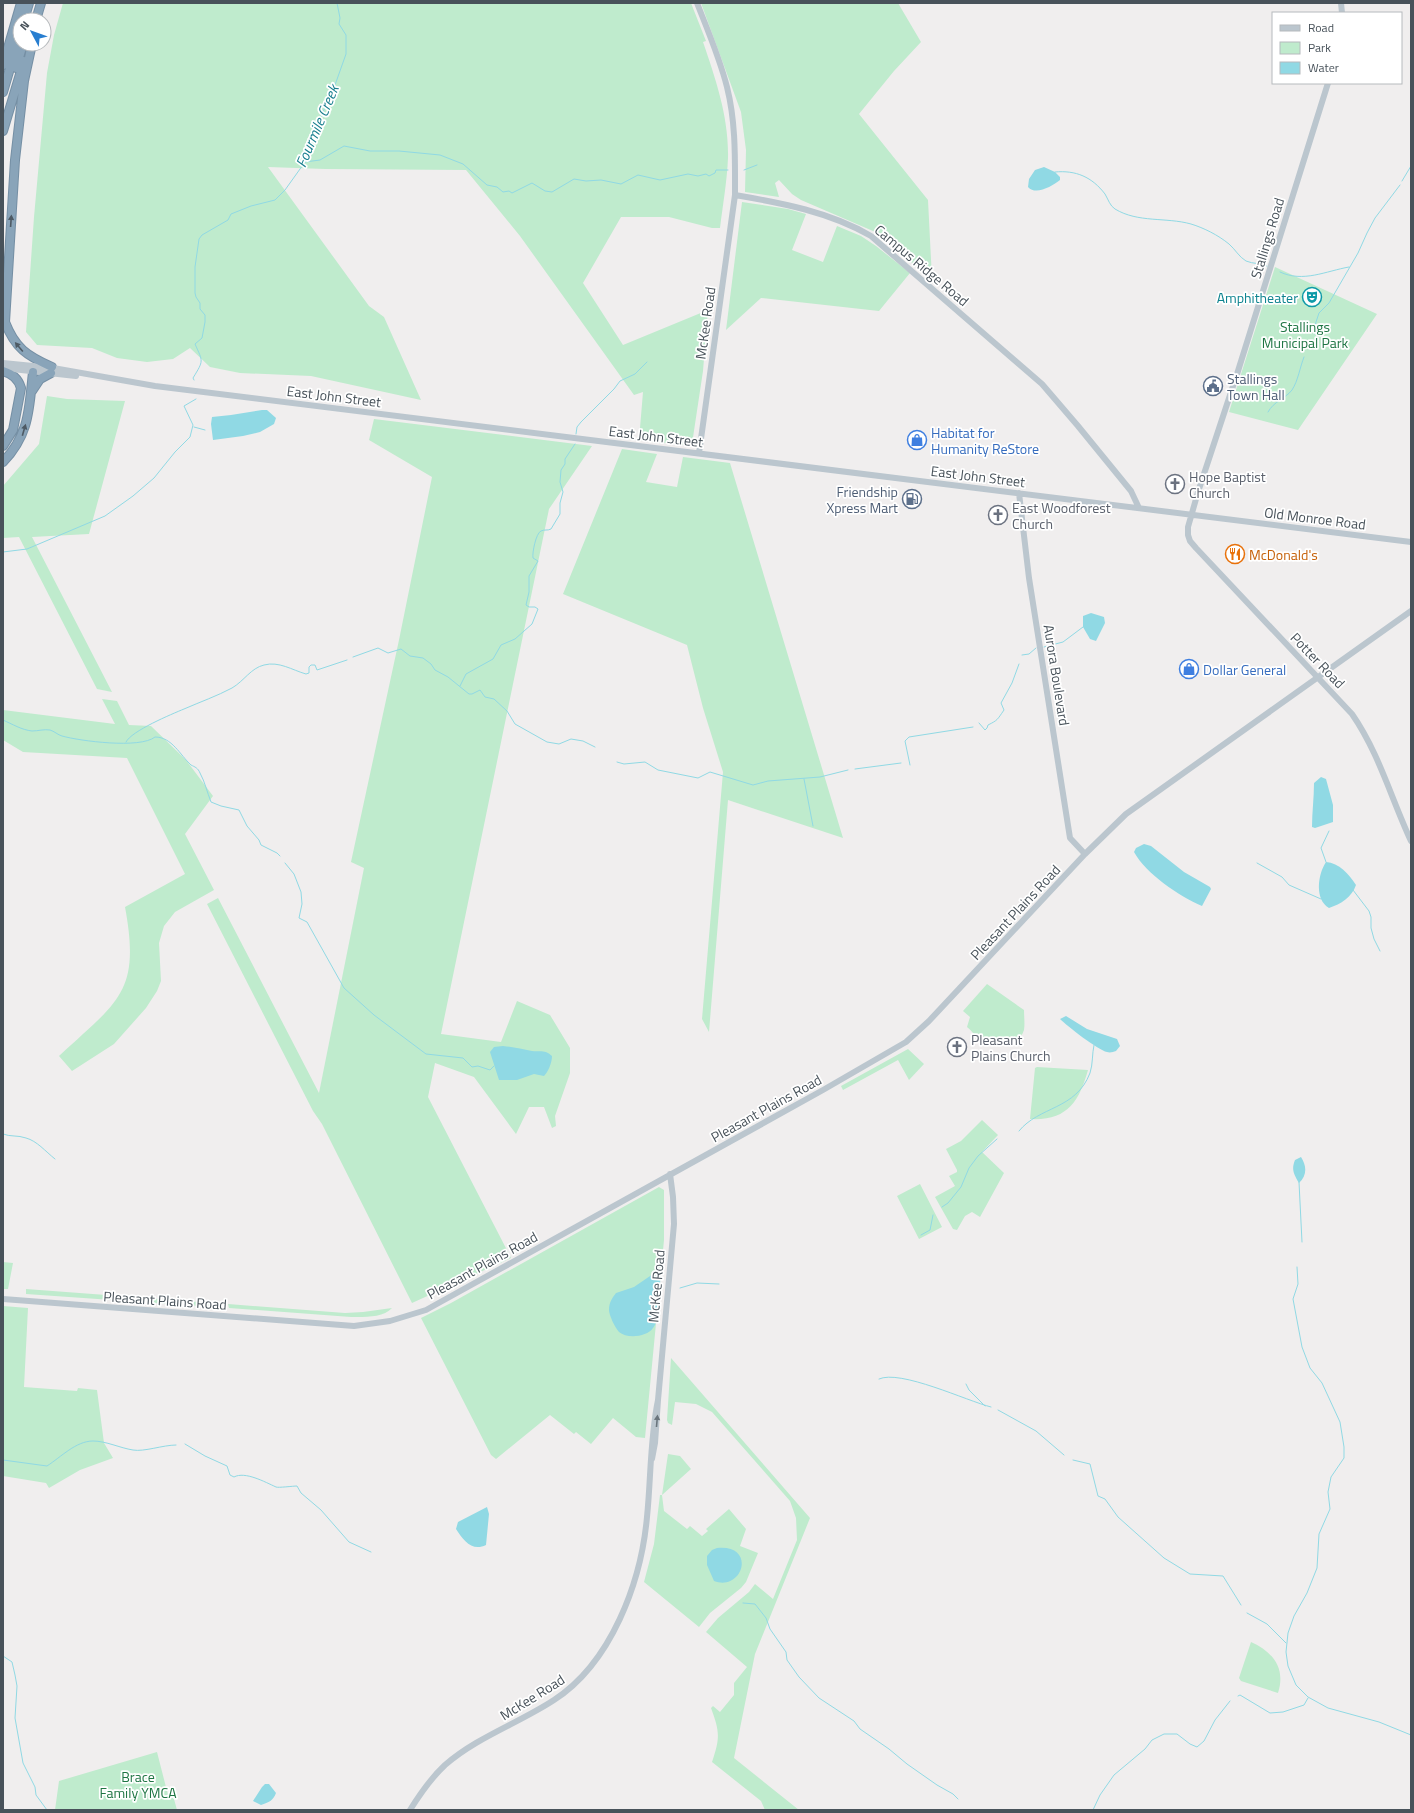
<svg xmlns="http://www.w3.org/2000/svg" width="1414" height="1813" font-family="'Titillium Web',sans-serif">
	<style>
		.green { fill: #bfebcd }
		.water { fill: #90d9e4 }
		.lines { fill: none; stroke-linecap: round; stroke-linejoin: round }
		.stream { stroke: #90d9e4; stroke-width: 1 }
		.highway-casing { stroke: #758fa4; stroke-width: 10 }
		.secondary { stroke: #bbc6ce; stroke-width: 6 }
		.highway { stroke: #89a4b9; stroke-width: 8 }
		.oneway { fill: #4e5a64 }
		.oneway2 { fill: #6a757d }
		.labels { text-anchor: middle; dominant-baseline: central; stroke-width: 3.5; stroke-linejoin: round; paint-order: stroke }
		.street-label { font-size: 14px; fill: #48525a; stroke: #fff }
		.culture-label { font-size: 14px; fill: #0d838f; stroke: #fff; text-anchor: end }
		.park-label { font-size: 14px; fill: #1e7543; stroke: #fff }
		.service-label { font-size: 14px; fill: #4e5e75; stroke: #fff; text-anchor: start }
		.shop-label { font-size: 14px; fill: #366cbe; stroke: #fff; text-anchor: start }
		.worship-label { font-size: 14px; fill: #5b616d; stroke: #fff; text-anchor: start }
		.food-label { font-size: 14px; fill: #c56008; stroke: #fff; text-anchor: start }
		.water-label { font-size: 15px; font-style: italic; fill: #177e8e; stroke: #fff }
	</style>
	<rect width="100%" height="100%" fill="#f0eeee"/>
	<path class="green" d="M 63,3 L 691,3 L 706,41 L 703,42 C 716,80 729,118 728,158 C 727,181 723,204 720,228 L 712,228 L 669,217 L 621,217 L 583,283 L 623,345 L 708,310 L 703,371 L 692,444 L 684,445 L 639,440 L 643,392 L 634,395 L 520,236 L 466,170 L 325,169 L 268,167 L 369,306 L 384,317 L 421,400 L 311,376 L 240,373 L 210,367 L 190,348 L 173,359 L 147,362 L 117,358 L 92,348 L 37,345 L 26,332 L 34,217 L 47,73 L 54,35 Z
		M 701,3 L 898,3 L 921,42 L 894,71 L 859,114 L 928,200 L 932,279 L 873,231 L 801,200 L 792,194 L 779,180 L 775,183 L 779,197 L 745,192 L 746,150 L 741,112 Z
		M 742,202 L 788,209 L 806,214 L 792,250 L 823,262 L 837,226 L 861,236 L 876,246 L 910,273 L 879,311 L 761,298 L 726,330 Z
		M 1275,267 L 1377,314 L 1298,430 L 1229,412 Z
		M 47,396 L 67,399 L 125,401 L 89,534 L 32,537 L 112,692 L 97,689 L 19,537 L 3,538 L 3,486 L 39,444 Z
		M 374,419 L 592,446 L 549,509 L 441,1034 L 501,1042 L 517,1001 L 550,1015 L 570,1048 L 570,1073 L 555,1116 L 556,1126 L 552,1128 L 544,1107 L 529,1107 L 516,1134 L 474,1077 L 435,1063 L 428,1097 L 511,1258 L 412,1303 L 322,1124 L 313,1111 L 207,904 L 218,898 L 319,1093 L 364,868 L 351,862 L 399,640 L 432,477 L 369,440 Z
		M 622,449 L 657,454 L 646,482 L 677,487 L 683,457 L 730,463 L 843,838 L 728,800 L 709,1032 L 702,1019 L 723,772 L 703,708 L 687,645 L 563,594 Z
		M 102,699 L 117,701 L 129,725 L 151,726 L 186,760 L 213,796 L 185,834 L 214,890 L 175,912 L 164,926 L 159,943 L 161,981 L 157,991 L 146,1008 L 114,1044 L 72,1071 L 59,1056 C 118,1001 141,993 125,907 L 185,874 L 127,758 L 23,752 L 3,740 L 3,710 L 115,724 Z
		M 987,984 L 1024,1010 C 1024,1016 1025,1024 1024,1030 C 1018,1050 993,1048 979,1038 C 974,1035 971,1030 967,1027 L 970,1017 L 963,1011 Z
		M 908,1049 L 924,1064 L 909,1080 L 898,1060 L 843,1090 L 841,1086 Z
		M 1037,1067 L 1088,1070 C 1079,1102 1067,1121 1030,1119 L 1035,1068 Z
		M 982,1120 L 998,1135 L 982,1152 L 1004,1173 L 980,1217 L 972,1212 L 965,1216 L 957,1230 L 953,1229 L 935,1197 L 955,1186 L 949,1176 L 957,1172 L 957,1170 L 946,1149 L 961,1141 Z
		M 920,1184 L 942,1227 L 919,1239 L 897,1196 Z
		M 659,1187 L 664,1190 L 664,1240 L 645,1438 L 636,1437 L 613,1418 L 591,1444 L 576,1432 L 574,1434 L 550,1415 L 496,1459 L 491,1455 L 421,1318 L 451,1303 Z
		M 3,1262 L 13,1263 L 8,1289 L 3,1289 Z
		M 26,1289 L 213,1303 L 212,1307 L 26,1294 Z
		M 228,1304 L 345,1313 L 363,1312 L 392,1308 C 383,1318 364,1317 351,1317 L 229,1308 Z
		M 3,1306 L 28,1308 L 24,1387 L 77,1391 L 78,1388 L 97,1390 L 104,1443 L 113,1458 L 80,1470 L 49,1488 L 46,1483 L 3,1476 Z
		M 671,1358 L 810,1518 L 755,1654 L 734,1758 L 799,1810 L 765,1810 L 761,1801 L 712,1762 C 720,1738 720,1732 711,1708 L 713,1706 L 720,1712 L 734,1695 L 734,1683 L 747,1667 L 706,1632 L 718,1618 L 749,1592 L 755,1584 L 773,1599 L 797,1540 L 796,1518 L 790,1501 L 712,1412 L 696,1404 L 675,1402 L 672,1425 L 668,1423 L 667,1420 Z
		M 668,1454 L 680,1456 L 691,1469 L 662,1495 L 664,1511 L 687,1529 L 690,1526 L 702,1536 L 708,1531 L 706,1529 L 729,1509 L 746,1529 L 740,1546 L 758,1553 L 746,1582 L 741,1588 L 710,1613 L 699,1627 L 644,1582 L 654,1544 L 660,1495 L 662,1495 Z
		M 1251,1642 C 1273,1652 1286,1668 1278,1693 L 1241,1681 L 1239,1678 Z
		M 157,1752 L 168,1795 L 174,1799 L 177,1810 L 55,1810 L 59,1781 Z"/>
	<path class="water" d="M 1044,167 L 1055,172 L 1060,177 L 1060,180 C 1052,186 1036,196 1028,187 L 1029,179 L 1035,170 Z
		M 262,410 L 267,410 L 276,418 L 274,424 L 260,432 L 243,436 L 213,440 L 211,424 L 212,417 L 231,415 Z
		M 1091,613 L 1104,617 L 1105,623 L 1096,641 L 1090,639 L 1083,627 L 1083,616 Z
		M 1321,777 L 1326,779 L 1333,805 L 1333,822 L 1315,828 L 1312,827 C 1312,812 1314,798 1314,783 Z
		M 1144,844 L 1151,846 L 1184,872 L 1210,887 L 1211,889 L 1202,906 C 1179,896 1146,874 1134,852 L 1136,848 Z
		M 1326,862 C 1339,863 1349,874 1356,885 C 1352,897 1341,904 1329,908 C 1314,899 1318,874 1326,862 Z
		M 1066,1016 L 1087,1029 L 1117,1039 L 1120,1046 L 1116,1051 C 1113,1052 1110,1053 1107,1052 C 1098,1050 1067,1026 1060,1019 Z
		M 503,1046 C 513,1047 522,1049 532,1051 C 540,1052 545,1049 552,1056 C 552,1063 548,1072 544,1076 L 534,1074 L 517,1080 L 499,1080 L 490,1052 L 494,1047 Z
		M 1301,1157 C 1307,1166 1307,1176 1299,1183 C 1294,1174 1291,1170 1295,1160 Z
		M 653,1274 L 660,1277 C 661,1284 659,1288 658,1295 C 657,1305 660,1319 653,1328 C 647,1337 627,1339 619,1332 C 615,1328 609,1315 609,1310 C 609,1303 612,1298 616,1293 L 634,1287 Z
		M 487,1507 L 489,1514 L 486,1545 C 472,1552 463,1540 456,1529 L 458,1522 Z
		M 717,1548 C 757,1544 743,1592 714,1581 L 707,1565 L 707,1556 L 712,1550 Z
		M 265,1784 L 269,1784 L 276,1793 C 273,1801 269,1802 261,1805 L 253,1801 L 262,1787 Z"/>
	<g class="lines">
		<path class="stream" d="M 305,162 L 320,160 L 344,146 L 370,151 L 399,151 L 440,155 L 463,164 L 487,185 L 497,187 L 503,192 L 509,191 L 512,193 L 532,183 L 545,191 L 552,192 L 574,179 L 586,181 L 601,180 L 621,184 L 638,175 L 660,180 L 688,174 L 698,176 L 706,174 L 709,176 L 715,173 L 716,170 L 728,170
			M 744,170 L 757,165
			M 1055,172 C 1076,170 1092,177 1105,194 C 1108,199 1110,206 1115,209 C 1138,223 1166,217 1191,224 C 1204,228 1218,235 1229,244 C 1235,249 1239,257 1246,261 C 1253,264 1261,263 1267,266
			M 1402,181 L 1411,166
			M 1280,272 C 1303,283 1326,271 1349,267
			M 1315,334 L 1315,325 L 1319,313 L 1329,303 L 1358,253 L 1367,233 L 1375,218 L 1400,185
			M 194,380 L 193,378 C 204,360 203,362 195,344 L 202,338 L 205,322 L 205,315 L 200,309 L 200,303 L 196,297 L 195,293 L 195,267 L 199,239 L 202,235 L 228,220 L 231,214 L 251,206 L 275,200 L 285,190 L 305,162 L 326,104 L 335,85 L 346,54 L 346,35 L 339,24 L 340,18 L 337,3
			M 1268,412 C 1274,401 1285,399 1292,390 C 1298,381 1300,367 1304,357
			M 194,427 L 205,430
			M 576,434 L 577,427 L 581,422 L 614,389 L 620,381 L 635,374 L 647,362
			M 3,552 L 27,549 L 105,516 L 133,496 L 154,478 L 175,452 L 190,437 L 193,425 L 184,406 L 196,399
			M 1044,647 L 1063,642 L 1083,627
			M 1022,655 L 1029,654 L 1036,648
			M 353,657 L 378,648 L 388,653 L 401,649 L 410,656 L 423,658 L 431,664 L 435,670 L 448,677 L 469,694 L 472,694 L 480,690 L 485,697 L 494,699 L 507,711 L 515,724 L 547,742 L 559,744 L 571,739 L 583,741 L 595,747
			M 460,686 L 466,674 L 493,659 L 501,645 L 515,639 L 532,624 L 538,609 L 535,607 L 529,607 L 526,605 L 529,592 L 529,576 L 538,561 L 533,558 C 532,553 536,533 541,531 C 545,529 547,531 551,529 L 560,514 L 560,503 L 563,492 L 560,482 L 561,470 L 565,464 L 565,459 L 575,444
			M 3,720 C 12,724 22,730 32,731 C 38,731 44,729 50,730 C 54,731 58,735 62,736 C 80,741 140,749 155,737 C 172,737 180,755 191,765 C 195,767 198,768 200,773 C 205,782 207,792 211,802 L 221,806 L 239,810 L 247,826 L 259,840 L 261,845 L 277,853 L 280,856
			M 979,723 L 985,730 L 987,728 L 988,725 C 998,720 997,720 1004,710 L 1001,703 L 1012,683 L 1019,664
			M 126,742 C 131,731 172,714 184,709 C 200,702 217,696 232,688 C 244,681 251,668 264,665 C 279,661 292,670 306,674 L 309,673 L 309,667 L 311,665 L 315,665 L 317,670 L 347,660
			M 617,762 L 624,764 L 645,762 L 658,770 L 698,778 L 710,772 L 753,785 L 768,781 L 820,777 L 848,770
			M 910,765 L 905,741 L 909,737 L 973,727
			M 855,769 L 901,763
			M 804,779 L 813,826
			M 1326,862 L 1321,848 L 1329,831
			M 285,863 L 294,874 L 301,892 L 302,904 L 299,918 L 307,922 L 344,988 L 374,1015 L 426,1054 L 463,1058 L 472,1067 L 478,1066 L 490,1070 L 494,1066
			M 1257,863 L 1282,877 L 1289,885 L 1321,899
			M 1353,890 L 1369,911 L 1371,917 L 1371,928 L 1374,939 L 1380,951
			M 1019,1131 C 1039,1106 1076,1110 1090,1073 C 1093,1064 1092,1054 1094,1045
			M 3,1134 C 10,1137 18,1135 26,1138 C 37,1141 45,1151 55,1159
			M 1299,1182 L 1302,1242
			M 942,1207 L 948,1203 L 961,1187 L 969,1168 L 978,1156 L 997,1139
			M 921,1235 L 930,1230 L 933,1215
			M 1297,1267 L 1298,1284 L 1293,1299 L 1302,1347 L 1310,1368 L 1322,1383 L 1340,1422 L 1344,1447 L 1344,1458 L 1331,1477 L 1328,1492 L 1330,1509 L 1319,1534 L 1317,1568 L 1307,1593 L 1294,1616 L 1288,1633 L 1286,1652 L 1288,1666 L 1296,1685 L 1308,1697 L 1328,1708 L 1379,1722 L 1411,1735
			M 680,1288 L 697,1283 L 719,1284
			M 879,1379 C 900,1369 967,1401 991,1407
			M 966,1384 L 969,1390 L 985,1406
			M 998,1410 L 1036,1431 L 1064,1455
			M 185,1444 L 205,1456 L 227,1466 L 230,1475 L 234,1477 C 245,1471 265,1482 276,1487 C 278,1488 293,1486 297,1486 L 301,1493 L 321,1510 L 349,1542 L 371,1552
			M 3,1460 L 47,1466 C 61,1457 76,1441 93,1441 C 106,1441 120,1448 133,1450 C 144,1452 163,1445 176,1445
			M 1073,1460 L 1090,1464 L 1098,1496 L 1105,1499 L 1118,1517 L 1164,1558 L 1190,1574 L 1223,1576 L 1241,1605
			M 743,1603 L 755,1604 L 766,1618 L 770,1629 L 786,1652 L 787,1660 L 799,1677 L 819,1698 L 854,1721 L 860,1729 L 889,1749 L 907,1764 L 937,1785 L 953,1794 L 958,1799
			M 1247,1613 L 1267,1624 L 1286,1643
			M 3,1656 L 12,1662 L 15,1675 L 17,1686 L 15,1718 L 23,1763 L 35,1787 L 36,1795 L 47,1810
			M 1238,1696 L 1240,1695 L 1270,1713 L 1283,1712 L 1304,1705 L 1308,1698
			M 1093,1810 L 1100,1795 L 1114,1775 L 1145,1749 L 1152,1740 L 1164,1734 L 1177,1734 L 1190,1744 L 1197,1747 L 1204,1741 L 1215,1720 L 1230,1701"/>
		<defs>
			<path id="highway" d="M 24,20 L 29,3
				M 36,20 L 41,3
				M 32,44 L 24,81 L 15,160 L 5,322 C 15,348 27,356 52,367
				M 3,65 L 21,3
				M 16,68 L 23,44
				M 3,92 L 20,34
				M 3,131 L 24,61
				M 3,371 C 12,374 18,378 21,388 L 13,430 L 3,446
				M 32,391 L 40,379 L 51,373
				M 3,462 C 30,434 29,408 33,372"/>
		</defs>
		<use href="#highway" class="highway-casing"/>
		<path class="secondary" d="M 697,3 C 708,31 720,59 727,87 C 736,123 735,159 735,195 L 699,453
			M 1341,3 L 1342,13
			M 1328,83 L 1238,371 L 1198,492 L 1188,527 L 1188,535 L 1190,541 L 1196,548 L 1352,714 C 1379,753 1391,798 1411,841
			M 735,195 C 782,203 830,212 871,236 L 1042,384 L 1078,426 L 1131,491 L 1139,508
			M 3,363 L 53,368 L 155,386 L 1411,542
			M 3,368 L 76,376
			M 1019,493 L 1029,578 L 1070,838 L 1085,854
			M 3,1299 L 354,1326 L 390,1321 L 426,1310 L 823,1090 L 906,1042 L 929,1021 L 1085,854 L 1126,814 L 1411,611
			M 658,1400 L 674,1224 L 673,1197 L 670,1174
			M 410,1810 C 420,1794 431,1778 445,1765 C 477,1737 519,1723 554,1700 C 611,1663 641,1583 647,1517 C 651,1478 650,1438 658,1400 L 655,1443 L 652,1459"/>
		<use href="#highway" class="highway"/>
	</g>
	<defs><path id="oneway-solid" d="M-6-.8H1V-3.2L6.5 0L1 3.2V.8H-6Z"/></defs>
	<g class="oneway">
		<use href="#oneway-solid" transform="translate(11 221) rotate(-86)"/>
		<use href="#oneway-solid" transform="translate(19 347) rotate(-130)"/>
		<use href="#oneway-solid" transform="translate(24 430) rotate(-74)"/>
	</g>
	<use class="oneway2" href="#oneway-solid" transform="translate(657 1421) rotate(-85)"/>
	<defs>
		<symbol id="theatre-ring" viewBox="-11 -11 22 22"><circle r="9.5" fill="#fff" stroke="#0f9aa8" stroke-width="1.5"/><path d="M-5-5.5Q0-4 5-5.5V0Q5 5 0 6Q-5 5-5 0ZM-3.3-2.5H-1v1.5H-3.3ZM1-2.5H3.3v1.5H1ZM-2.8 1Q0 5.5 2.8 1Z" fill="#0f9aa8"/></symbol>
		<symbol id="civic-ring" viewBox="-11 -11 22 22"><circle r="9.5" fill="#fff" stroke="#5c6f8a" stroke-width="1.5"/><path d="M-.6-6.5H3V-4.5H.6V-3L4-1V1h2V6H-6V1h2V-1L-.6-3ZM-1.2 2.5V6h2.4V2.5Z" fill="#5c6f8a"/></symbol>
		<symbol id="shop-ring" viewBox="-11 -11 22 22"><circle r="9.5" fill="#fff" stroke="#3f7fe0" stroke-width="1.5"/><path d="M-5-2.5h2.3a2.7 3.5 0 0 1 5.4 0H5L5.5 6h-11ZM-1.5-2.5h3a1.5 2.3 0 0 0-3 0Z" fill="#3f7fe0"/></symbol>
		<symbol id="church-ring" viewBox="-11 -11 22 22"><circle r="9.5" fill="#fff" stroke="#6b7280" stroke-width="1.5"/><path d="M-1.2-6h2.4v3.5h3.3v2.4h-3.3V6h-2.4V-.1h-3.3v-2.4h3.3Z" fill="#6b7280"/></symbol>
		<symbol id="fuel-ring" viewBox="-11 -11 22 22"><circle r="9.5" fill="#fff" stroke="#5c6f8a" stroke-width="1.5"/><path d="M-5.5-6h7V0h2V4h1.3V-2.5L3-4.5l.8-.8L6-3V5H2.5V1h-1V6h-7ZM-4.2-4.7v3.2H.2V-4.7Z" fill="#5c6f8a"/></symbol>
		<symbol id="restaurant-ring" viewBox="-11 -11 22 22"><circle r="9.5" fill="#fff" stroke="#e8710a" stroke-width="1.5"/><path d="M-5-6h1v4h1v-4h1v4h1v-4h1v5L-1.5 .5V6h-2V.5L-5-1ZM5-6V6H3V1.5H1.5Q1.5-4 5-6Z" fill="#e8710a"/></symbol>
	</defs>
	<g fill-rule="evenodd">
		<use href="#theatre-ring" x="1301" y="286" width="22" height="22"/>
		<use href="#civic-ring" x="1202" y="375" width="22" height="22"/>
		<use href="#shop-ring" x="906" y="429" width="22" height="22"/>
		<use href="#church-ring" x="1164" y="473" width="22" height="22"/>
		<use href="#fuel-ring" x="901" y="488" width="22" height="22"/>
		<use href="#church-ring" x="987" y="504" width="22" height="22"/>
		<use href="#restaurant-ring" x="1224" y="543" width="22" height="22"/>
		<use href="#shop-ring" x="1178" y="658" width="22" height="22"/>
		<use href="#church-ring" x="946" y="1036" width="22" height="22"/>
	</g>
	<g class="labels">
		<g class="street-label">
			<text transform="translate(1267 238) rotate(-73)">Stallings Road</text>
			<text transform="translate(922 265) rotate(40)">Campus Ridge Road</text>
			<text transform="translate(705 323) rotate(-82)">McKee Road</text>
			<text transform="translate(334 396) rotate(7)">East John Street</text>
			<text transform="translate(656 436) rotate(7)">East John Street</text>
			<text transform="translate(978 476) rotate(7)">East John Street</text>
			<text transform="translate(1315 518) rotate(7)">Old Monroe Road</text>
			<text transform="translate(1318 660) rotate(46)">Potter Road</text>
			<text transform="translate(1057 675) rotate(81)">Aurora Boulevard</text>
			<text transform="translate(1015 912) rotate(-47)">Pleasant Plains Road</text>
			<text transform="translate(766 1108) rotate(-29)">Pleasant Plains Road</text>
			<text transform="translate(482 1265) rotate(-29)">Pleasant Plains Road</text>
			<text transform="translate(656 1286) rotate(-85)">McKee Road</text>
			<text transform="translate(165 1300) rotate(4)">Pleasant Plains Road</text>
			<text transform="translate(532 1697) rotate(-32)">McKee Road</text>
		</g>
		<g class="culture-label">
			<text x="1298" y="297">Amphitheater</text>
		</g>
		<g class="park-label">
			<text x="1305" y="326">Stallings<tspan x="1305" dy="16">Municipal Park</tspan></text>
			<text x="138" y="1776">Brace<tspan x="138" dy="16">Family YMCA</tspan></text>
		</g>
		<g class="service-label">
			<text x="1227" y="378">Stallings<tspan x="1227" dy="16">Town Hall</tspan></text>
			<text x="898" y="491" text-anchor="end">Friendship<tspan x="898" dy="16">Xpress Mart</tspan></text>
		</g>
		<g class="shop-label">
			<text x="931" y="432">Habitat for<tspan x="931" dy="16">Humanity ReStore</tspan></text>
			<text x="1203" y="669">Dollar General</text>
		</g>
		<g class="worship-label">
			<text x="1189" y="476">Hope Baptist<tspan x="1189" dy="16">Church</tspan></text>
			<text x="1012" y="507">East Woodforest<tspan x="1012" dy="16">Church</tspan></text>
			<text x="971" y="1039">Pleasant<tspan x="971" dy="16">Plains Church</tspan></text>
		</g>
		<g class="food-label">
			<text x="1249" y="554">McDonald's</text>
		</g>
		<g class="water-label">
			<text transform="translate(317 126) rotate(-67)">Fourmile Creek</text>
		</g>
	</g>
	<rect width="1414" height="1813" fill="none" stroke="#48525a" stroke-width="8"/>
	<rect x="1272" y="12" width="130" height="72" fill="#ffffff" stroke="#b6babd"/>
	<rect x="1280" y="25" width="20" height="6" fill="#bbc6ce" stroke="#b6babd"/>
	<text x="1308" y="32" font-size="12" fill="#48525a">Road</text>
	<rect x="1280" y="42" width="20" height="12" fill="#bfebcd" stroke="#b6babd"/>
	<text x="1308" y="52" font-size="12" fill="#48525a">Park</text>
	<rect x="1280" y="62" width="20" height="12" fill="#90d9e4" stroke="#b6babd"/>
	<text x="1308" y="72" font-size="12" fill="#48525a">Water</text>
	<g transform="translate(32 32) rotate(311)"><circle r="19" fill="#ffffff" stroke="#b6babd"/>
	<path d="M0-3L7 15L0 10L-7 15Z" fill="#287ed0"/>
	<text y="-6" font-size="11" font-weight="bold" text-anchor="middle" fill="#48525a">N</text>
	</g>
</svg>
